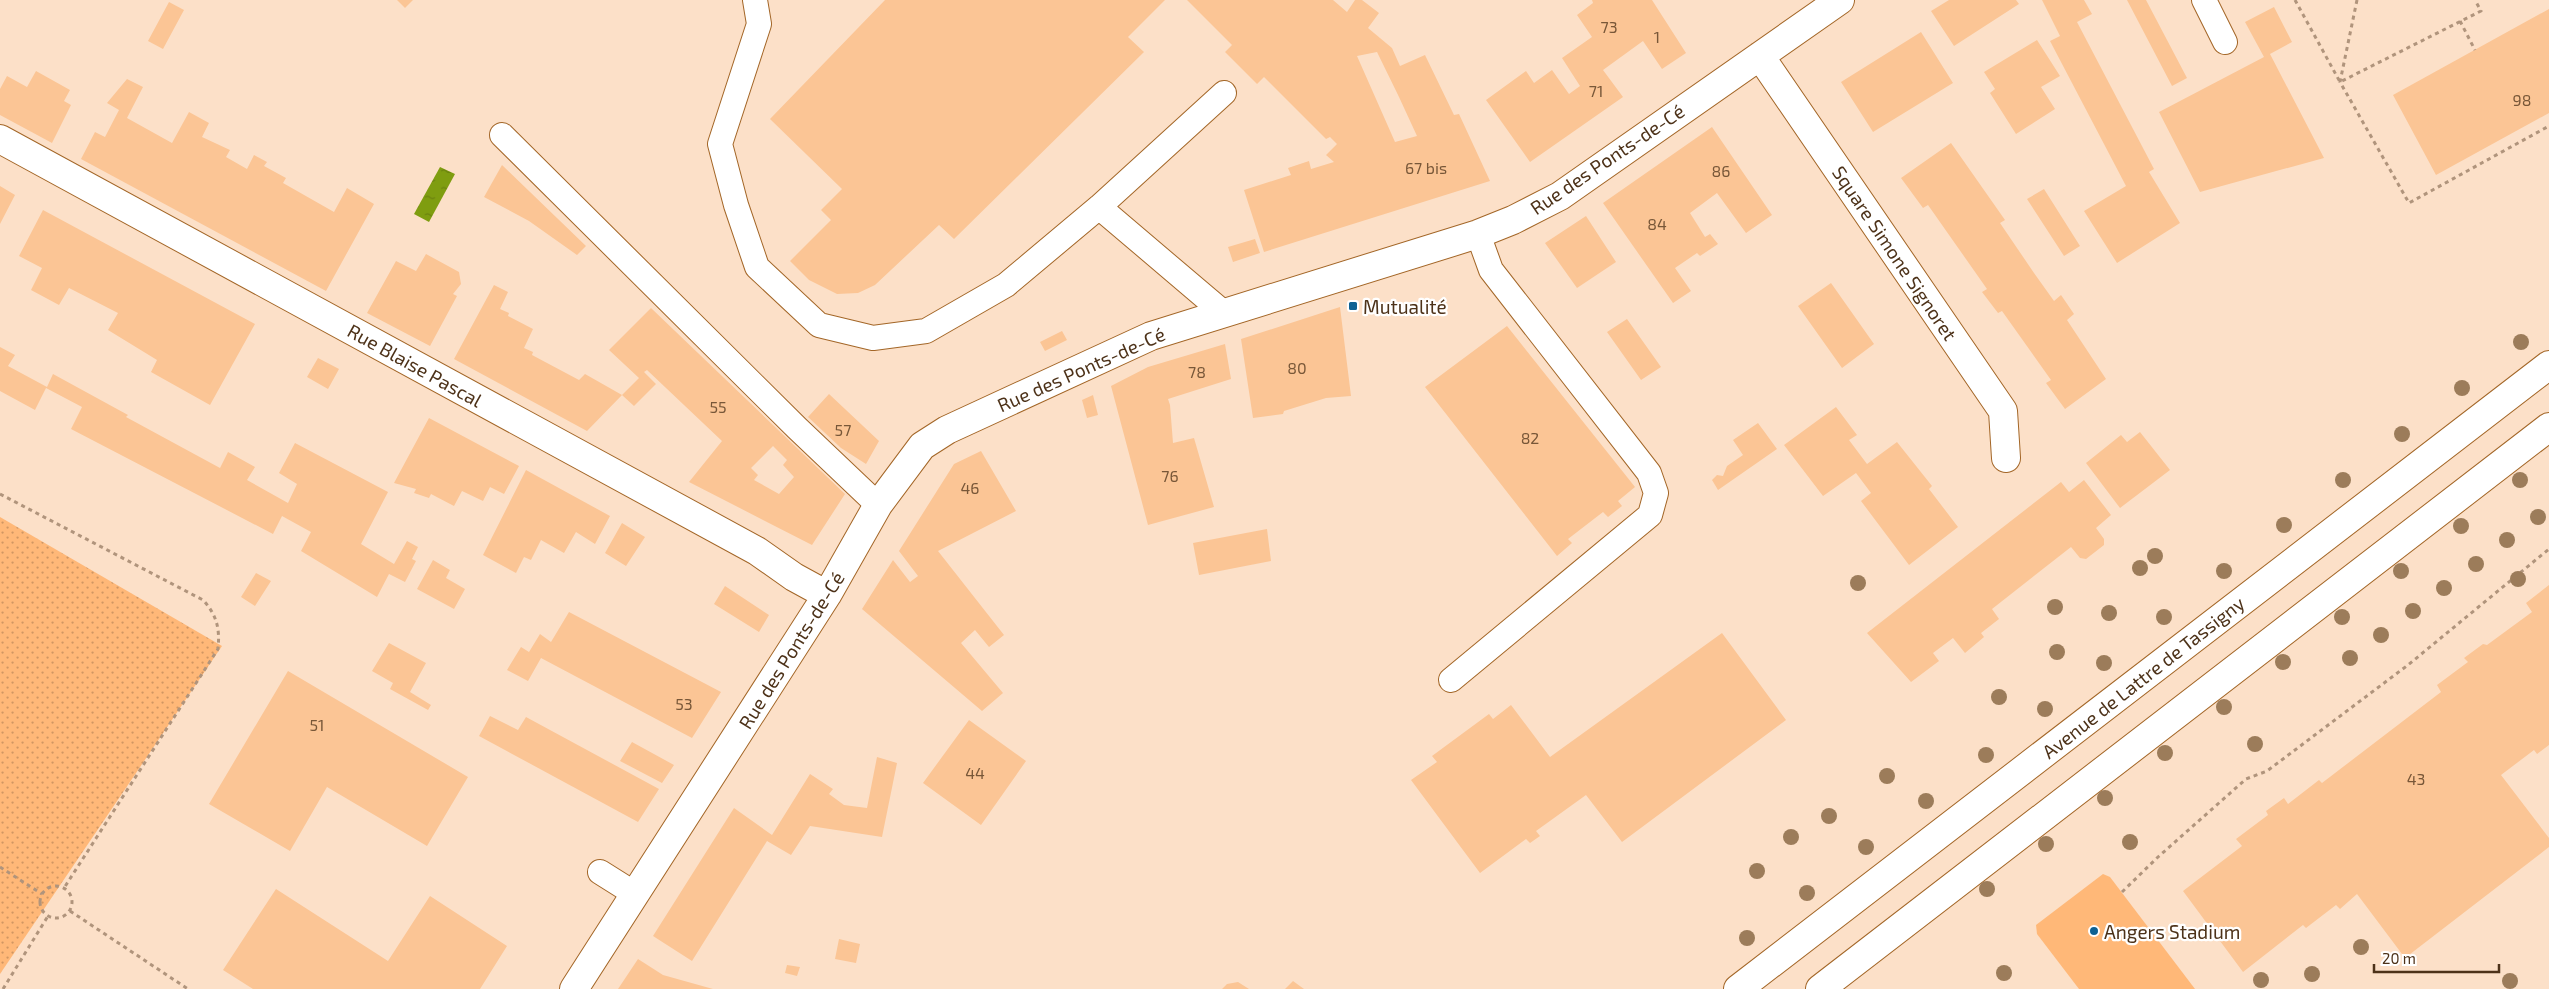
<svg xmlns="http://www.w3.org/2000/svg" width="2549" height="989" font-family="'Exo 2',sans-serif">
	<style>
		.garden { fill: url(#garden-dots) }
		.pitch { fill: #ffb878 }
		.water { fill: url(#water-ripples) }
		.building { fill: #fbc595; fill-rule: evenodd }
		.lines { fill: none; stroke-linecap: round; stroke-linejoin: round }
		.lane-casing { stroke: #a36627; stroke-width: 26 }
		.street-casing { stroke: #a36627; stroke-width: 30 }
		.secondary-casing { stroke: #a36627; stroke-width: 30 }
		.path { stroke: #b0947c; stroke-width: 3; stroke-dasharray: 4 4; stroke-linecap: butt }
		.lane { stroke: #fff; stroke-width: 24 }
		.street { stroke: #fff; stroke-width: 28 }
		.secondary { stroke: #fff; stroke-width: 28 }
		.tree { fill: #9c7c5a }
		.poi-dot { fill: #0e6193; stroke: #fff; stroke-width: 2 }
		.labels { text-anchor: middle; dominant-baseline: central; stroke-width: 4.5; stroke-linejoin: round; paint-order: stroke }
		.number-label { font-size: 16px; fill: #785738 }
		.street-label { font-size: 19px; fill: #4d3219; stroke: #fff }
		.poi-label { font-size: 19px; fill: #4d3219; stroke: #fff; text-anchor: start }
	</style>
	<defs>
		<pattern id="garden-dots" width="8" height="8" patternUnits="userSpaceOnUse" patternTransform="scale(1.25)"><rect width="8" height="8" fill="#ffb878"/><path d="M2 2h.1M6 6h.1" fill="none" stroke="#d19662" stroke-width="1.8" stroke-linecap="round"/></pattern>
		<pattern id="water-ripples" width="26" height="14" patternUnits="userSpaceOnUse" patternTransform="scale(1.25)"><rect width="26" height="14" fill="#7f9d10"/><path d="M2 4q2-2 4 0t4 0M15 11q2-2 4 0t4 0" fill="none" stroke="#6a810e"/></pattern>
	</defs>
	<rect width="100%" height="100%" fill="#fce0c8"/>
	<path class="garden" d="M 0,517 L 222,646 L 0,974 Z"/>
	<path class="pitch" d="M 2103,874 L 2110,877 L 2195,989 L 2079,989 L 2037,934 L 2036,925 Z"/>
	<path class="water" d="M 440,167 L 455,174 L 429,222 L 414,214 Z"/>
	<path class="building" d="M 397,0 L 413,0 L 405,8 Z
		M 885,0 L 1165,0 L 1128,37 L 1144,52 L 954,239 L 939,225 L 875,285 L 858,293 L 837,294 L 809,280 L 790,261 L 831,220 L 821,210 L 842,189 L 770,119 Z
		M 1187,0 L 1333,0 L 1347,12 L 1355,0 L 1362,0 L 1379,13 L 1368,28 L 1392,48 L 1400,66 L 1425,55 L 1454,115 L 1459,114 L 1490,181 L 1264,252 L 1244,190 L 1291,175 L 1288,168 L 1309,161 L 1311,169 L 1334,162 L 1326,155 L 1337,144 L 1330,137 L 1326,139 L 1264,77 L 1257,84 L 1225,52 L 1232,45 ZM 1377,52 L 1399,97 L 1417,136 L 1395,142 L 1357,56 Z
		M 1592,0 L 1652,0 L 1686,53 L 1662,69 L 1643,41 L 1603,70 L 1623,97 L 1530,162 L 1486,100 L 1526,71 L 1534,83 L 1552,70 L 1569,94 L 1580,86 L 1562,58 L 1592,37 L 1577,15 L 1593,3 Z
		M 1949,0 L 2016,0 L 2019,4 L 1954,46 L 1931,11 Z
		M 2042,0 L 2084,0 L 2092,14 L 2077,22 L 2154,169 L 2149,172 L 2180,223 L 2117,263 L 2084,211 L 2126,186 L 2050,41 L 2060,36 Z
		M 2127,0 L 2146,0 L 2187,78 L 2172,86 Z
		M 169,2 L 184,10 L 163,49 L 148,41 Z
		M 2274,7 L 2292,42 L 2270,54 L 2324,158 L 2200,192 L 2159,112 L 2264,57 L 2245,22 Z
		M 2549,9 L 2549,113 L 2436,175 L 2393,95 Z
		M 1921,32 L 1953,83 L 1873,132 L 1841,82 Z
		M 2037,40 L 2060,76 L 2041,87 L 2055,109 L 2016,134 L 1990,93 L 1995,89 L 1984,72 Z
		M 36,71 L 70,90 L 64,101 L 71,105 L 52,143 L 0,115 L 0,89 L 7,76 L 27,87 Z
		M 127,79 L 143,87 L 127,118 L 172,143 L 189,112 L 209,123 L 202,137 L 230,150 L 226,157 L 247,169 L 254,155 L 267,162 L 264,166 L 286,178 L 283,183 L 334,212 L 347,188 L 374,204 L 326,291 L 81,159 L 95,132 L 105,137 L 119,110 L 107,103 Z
		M 1712,127 L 1772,215 L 1746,233 L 1717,193 L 1690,213 L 1705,237 L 1710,234 L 1718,244 L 1700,256 L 1697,253 L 1675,268 L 1691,291 L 1673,303 L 1603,203 Z
		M 1951,143 L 2005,220 L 2000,223 L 2034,273 L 2054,301 L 2061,295 L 2074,314 L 2067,320 L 2106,379 L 2065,409 L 2046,383 L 2051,380 L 2002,311 L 1998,313 L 1982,292 L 1987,289 L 1928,205 L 1923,208 L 1901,178 Z
		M 502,165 L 586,246 L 577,255 L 529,221 L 484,197 Z
		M 0,186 L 15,195 L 0,224 Z
		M 2044,189 L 2080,246 L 2064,256 L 2027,199 Z
		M 43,210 L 255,324 L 210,405 L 151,372 L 157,360 L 108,330 L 118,313 L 69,288 L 59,305 L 31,290 L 42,268 L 19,256 Z
		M 1586,216 L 1616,262 L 1577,288 L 1545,243 Z
		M 1255,239 L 1260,253 L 1233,262 L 1228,247 Z
		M 426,254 L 459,272 L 461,284 L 453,294 L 457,296 L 430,346 L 367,313 L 396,261 L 416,271 Z
		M 1831,283 L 1874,344 L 1842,368 L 1798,306 Z
		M 494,285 L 508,292 L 500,309 L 509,313 L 508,316 L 533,329 L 524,348 L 533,352 L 532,355 L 579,380 L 585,374 L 622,395 L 587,431 L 454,359 Z
		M 1340,307 L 1351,396 L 1326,398 L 1284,411 L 1283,414 L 1253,418 L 1241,339 Z
		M 651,308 L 845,494 L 812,545 L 689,482 L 722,441 L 647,370 L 644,372 L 656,384 L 634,406 L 622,395 L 639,378 L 609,350 ZM 773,446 L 787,460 L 783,465 L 794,477 L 779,494 L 754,480 L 758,475 L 751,468 Z
		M 1627,319 L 1661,367 L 1641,380 L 1607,332 Z
		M 1507,326 L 1635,487 L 1618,501 L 1622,506 L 1608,517 L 1603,512 L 1568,539 L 1572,543 L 1557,556 L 1425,387 Z
		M 1062,331 L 1067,340 L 1045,351 L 1040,342 Z
		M 1225,344 L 1231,379 L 1168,399 L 1170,405 L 1173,443 L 1194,438 L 1214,507 L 1148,525 L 1111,386 L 1148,367 Z
		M 0,347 L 15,355 L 8,366 L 47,387 L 53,374 L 128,415 L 126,417 L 220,468 L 228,452 L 255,467 L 247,480 L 288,503 L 297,484 L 279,473 L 295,443 L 388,492 L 361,544 L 394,564 L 407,541 L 418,547 L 412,559 L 416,561 L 405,582 L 389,574 L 377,597 L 301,551 L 311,532 L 282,516 L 273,534 L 71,429 L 82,407 L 46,388 L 35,410 L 0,391 Z
		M 318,358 L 339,369 L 328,389 L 307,377 Z
		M 829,394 L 879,441 L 866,464 L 841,448 L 808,417 Z
		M 1093,395 L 1098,415 L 1087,418 L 1082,400 Z
		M 1836,407 L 1857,435 L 1849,440 L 1867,464 L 1897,442 L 1932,486 L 1929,489 L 1958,527 L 1909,565 L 1861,501 L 1871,493 L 1856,473 L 1823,496 L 1784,445 Z
		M 429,418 L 519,466 L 504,494 L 490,487 L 483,501 L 462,491 L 454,506 L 431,494 L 429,498 L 414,493 L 416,489 L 394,483 Z
		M 1758,423 L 1777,449 L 1718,490 L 1712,480 L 1717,475 L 1723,476 L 1727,466 L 1743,455 L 1733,440 Z
		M 2140,432 L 2170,470 L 2120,508 L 2086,463 L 2121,435 L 2127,442 Z
		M 981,451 L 1016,511 L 938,551 L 1004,635 L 989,647 L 975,630 L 961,643 L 1003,693 L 982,711 L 862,609 L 893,560 L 910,582 L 918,576 L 899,551 L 954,464 Z
		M 526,470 L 610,516 L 595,544 L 576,532 L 564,553 L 541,540 L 531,560 L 524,557 L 516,573 L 483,555 Z
		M 2084,480 L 2111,515 L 2096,528 L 2104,539 L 2104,545 L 2086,559 L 2080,558 L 2071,547 L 1992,609 L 1999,619 L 1981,633 L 1984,637 L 1965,653 L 1953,638 L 1933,653 L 1939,661 L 1911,682 L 1867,633 L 2061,482 L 2069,492 Z
		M 622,523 L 645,537 L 626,566 L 605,553 Z
		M 1267,529 L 1271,561 L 1199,575 L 1193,543 Z
		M 433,560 L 450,570 L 446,578 L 465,589 L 454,609 L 417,589 Z
		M 256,573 L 271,581 L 255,606 L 241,597 Z
		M 2549,585 L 2549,745 L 2537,754 L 2534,750 L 2501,775 L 2549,838 L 2549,847 L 2405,958 L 2357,894 L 2340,909 L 2336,905 L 2306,928 L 2303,925 L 2243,972 L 2183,891 L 2242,846 L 2236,839 L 2268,815 L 2266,811 L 2284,798 L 2288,804 L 2319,780 L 2322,783 L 2441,692 L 2437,685 L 2468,662 L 2464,658 L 2483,644 L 2487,645 L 2532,612 L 2526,603 Z
		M 725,586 L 769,615 L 759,632 L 714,604 Z
		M 569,612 L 721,692 L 692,738 L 541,658 L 528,681 L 507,670 L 521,647 L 529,652 L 540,634 L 551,642 Z
		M 1722,633 L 1786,720 L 1622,842 L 1586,795 L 1536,831 L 1540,836 L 1530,843 L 1526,839 L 1480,873 L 1411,780 L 1437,762 L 1432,756 L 1489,714 L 1493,719 L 1511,705 L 1550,757 Z
		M 389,643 L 426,663 L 410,692 L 431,705 L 428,710 L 390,689 L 393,683 L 372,671 Z
		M 288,671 L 468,777 L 427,846 L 327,787 L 290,851 L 209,804 Z
		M 490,716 L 518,730 L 526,717 L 659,789 L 638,822 L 479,736 Z
		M 969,720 L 1026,761 L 981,825 L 923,783 Z
		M 632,742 L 674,765 L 662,783 L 620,761 Z
		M 877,757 L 897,763 L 882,837 L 810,826 L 791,855 L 767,841 L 692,961 L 653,936 L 734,808 L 772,835 L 810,774 L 833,789 L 829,794 L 844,805 L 867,808 Z
		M 276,889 L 388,961 L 430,896 L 507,946 L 480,989 L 253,989 L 223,970 Z
		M 839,939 L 860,944 L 856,963 L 835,959 Z
		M 638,959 L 663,975 L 713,989 L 618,989 Z
		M 787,965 L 800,967 L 797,976 L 785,973 Z
		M 1293,981 L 1304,989 L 1285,989 Z
		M 1238,982 L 1249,989 L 1222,989 L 1227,984 Z"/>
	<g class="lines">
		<defs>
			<path id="lane" d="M 755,0 L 759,24 L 720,144 L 736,205 L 757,267 L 819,325 L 873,338 L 926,331 L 1006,285 L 1099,207 L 1224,93
				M 2204,0 L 2225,42
				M 502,135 L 797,428 L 878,505
				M 1099,207 L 1225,314
				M 1451,680 L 1650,515 L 1656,493 L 1649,473 L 1491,270 L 1478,234
				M 600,872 L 635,894"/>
			<path id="street" d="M 1760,56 L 2003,411 L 2006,458
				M 0,139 L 757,551 L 794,577 L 827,595
				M 574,989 L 827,595 L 878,505 L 922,446 L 947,430 L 1151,336 L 1478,234 L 1513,220 L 1560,196 L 1840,0"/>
			<path id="secondary" d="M 1738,989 L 2549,365
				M 1820,989 L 2549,427"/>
		</defs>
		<use href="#lane" class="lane-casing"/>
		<use href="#street" class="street-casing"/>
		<use href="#secondary" class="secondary-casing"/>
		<path class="path" d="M 2295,0 L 2340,82 L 2481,11 L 2475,0
			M 2357,0 L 2340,82 L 2409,203 L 2549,126
			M 2460,21 L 2475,50
			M 0,494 L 203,600 C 217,615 220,629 218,649 L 64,888
			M 0,867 L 42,894
			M40 902a16 16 0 1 1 32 0a16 16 0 1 1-32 0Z
			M 2122,892 L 2158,857 L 2246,779 L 2267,771 L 2408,665 L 2549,549
			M 70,911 L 188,989
			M 3,989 L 48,916"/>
		<use href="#lane" class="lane"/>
		<use href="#street" class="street"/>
		<use href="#secondary" class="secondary"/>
	</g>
	<g class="tree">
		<circle cx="2521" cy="342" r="8"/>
		<circle cx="2462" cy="388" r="8"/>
		<circle cx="2402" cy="434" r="8"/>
		<circle cx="2343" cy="480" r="8"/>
		<circle cx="2520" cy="480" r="8"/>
		<circle cx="2538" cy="517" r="8"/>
		<circle cx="2284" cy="525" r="8"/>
		<circle cx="2461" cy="526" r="8"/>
		<circle cx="2507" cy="540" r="8"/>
		<circle cx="2155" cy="556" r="8"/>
		<circle cx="2476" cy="564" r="8"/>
		<circle cx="2140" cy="568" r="8"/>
		<circle cx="2224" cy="571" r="8"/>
		<circle cx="2401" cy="571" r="8"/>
		<circle cx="2518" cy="579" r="8"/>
		<circle cx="1858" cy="583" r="8"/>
		<circle cx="2444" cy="588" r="8"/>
		<circle cx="2055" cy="607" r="8"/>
		<circle cx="2413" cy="611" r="8"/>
		<circle cx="2109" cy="613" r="8"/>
		<circle cx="2164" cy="617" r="8"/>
		<circle cx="2342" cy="617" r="8"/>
		<circle cx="2381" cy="635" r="8"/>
		<circle cx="2057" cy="652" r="8"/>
		<circle cx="2350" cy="658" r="8"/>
		<circle cx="2283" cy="662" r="8"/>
		<circle cx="2104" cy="663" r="8"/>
		<circle cx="1999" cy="697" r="8"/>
		<circle cx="2224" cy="707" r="8"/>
		<circle cx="2045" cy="709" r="8"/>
		<circle cx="2255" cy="744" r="8"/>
		<circle cx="2165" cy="753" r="8"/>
		<circle cx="1986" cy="755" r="8"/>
		<circle cx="1887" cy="776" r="8"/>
		<circle cx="2105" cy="798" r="8"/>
		<circle cx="1926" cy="801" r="8"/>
		<circle cx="1829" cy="816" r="8"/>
		<circle cx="1791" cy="837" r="8"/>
		<circle cx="2130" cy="842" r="8"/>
		<circle cx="2046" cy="844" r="8"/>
		<circle cx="1866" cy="847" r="8"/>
		<circle cx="1757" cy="871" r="8"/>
		<circle cx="1987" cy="889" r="8"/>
		<circle cx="1807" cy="893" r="8"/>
		<circle cx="1747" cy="938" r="8"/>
		<circle cx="2361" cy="947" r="8"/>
		<circle cx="2004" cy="973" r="8"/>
		<circle cx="2312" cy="974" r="8"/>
		<circle cx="2261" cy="980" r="8"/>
		<circle cx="2510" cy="981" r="8"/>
	</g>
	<g class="poi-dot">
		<rect x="1348" y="301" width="10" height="10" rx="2.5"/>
		<circle cx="2094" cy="931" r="5"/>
	</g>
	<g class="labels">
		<g class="number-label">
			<text x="1609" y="26">73</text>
			<text x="1657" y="36">1</text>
			<text x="1596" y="90">71</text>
			<text x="2522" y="99">98</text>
			<text x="1426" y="167">67 bis</text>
			<text x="1721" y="170">86</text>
			<text x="1657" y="223">84</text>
			<text x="1297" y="367">80</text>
			<text x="1197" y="371">78</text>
			<text x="718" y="406">55</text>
			<text x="843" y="429">57</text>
			<text x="1530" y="437">82</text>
			<text x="1170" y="475">76</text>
			<text x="970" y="487">46</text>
			<text x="684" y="703">53</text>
			<text x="317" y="724">51</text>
			<text x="975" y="772">44</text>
			<text x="2416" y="778">43</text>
		</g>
		<g class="street-label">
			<text transform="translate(1607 159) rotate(-34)">Rue des Ponts-de-Cé</text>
			<text transform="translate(1895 253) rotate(56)">Square Simone Signoret</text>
			<text transform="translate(415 365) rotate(29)">Rue Blaise Pascal</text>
			<text transform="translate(1081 369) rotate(-24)">Rue des Ponts-de-Cé</text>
			<text transform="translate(791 650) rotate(-58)">Rue des Ponts-de-Cé</text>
			<text transform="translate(2143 677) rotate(-38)">Avenue de Lattre de Tassigny</text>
		</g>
		<g class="poi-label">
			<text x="1363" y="306">Mutualité</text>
			<text x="2104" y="931">Angers Stadium</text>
		</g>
	</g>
	<path d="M2374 964v8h125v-8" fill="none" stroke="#4d3219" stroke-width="2.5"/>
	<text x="2382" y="964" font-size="15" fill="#4d3219" stroke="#ffffff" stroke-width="4" paint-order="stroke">20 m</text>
</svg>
